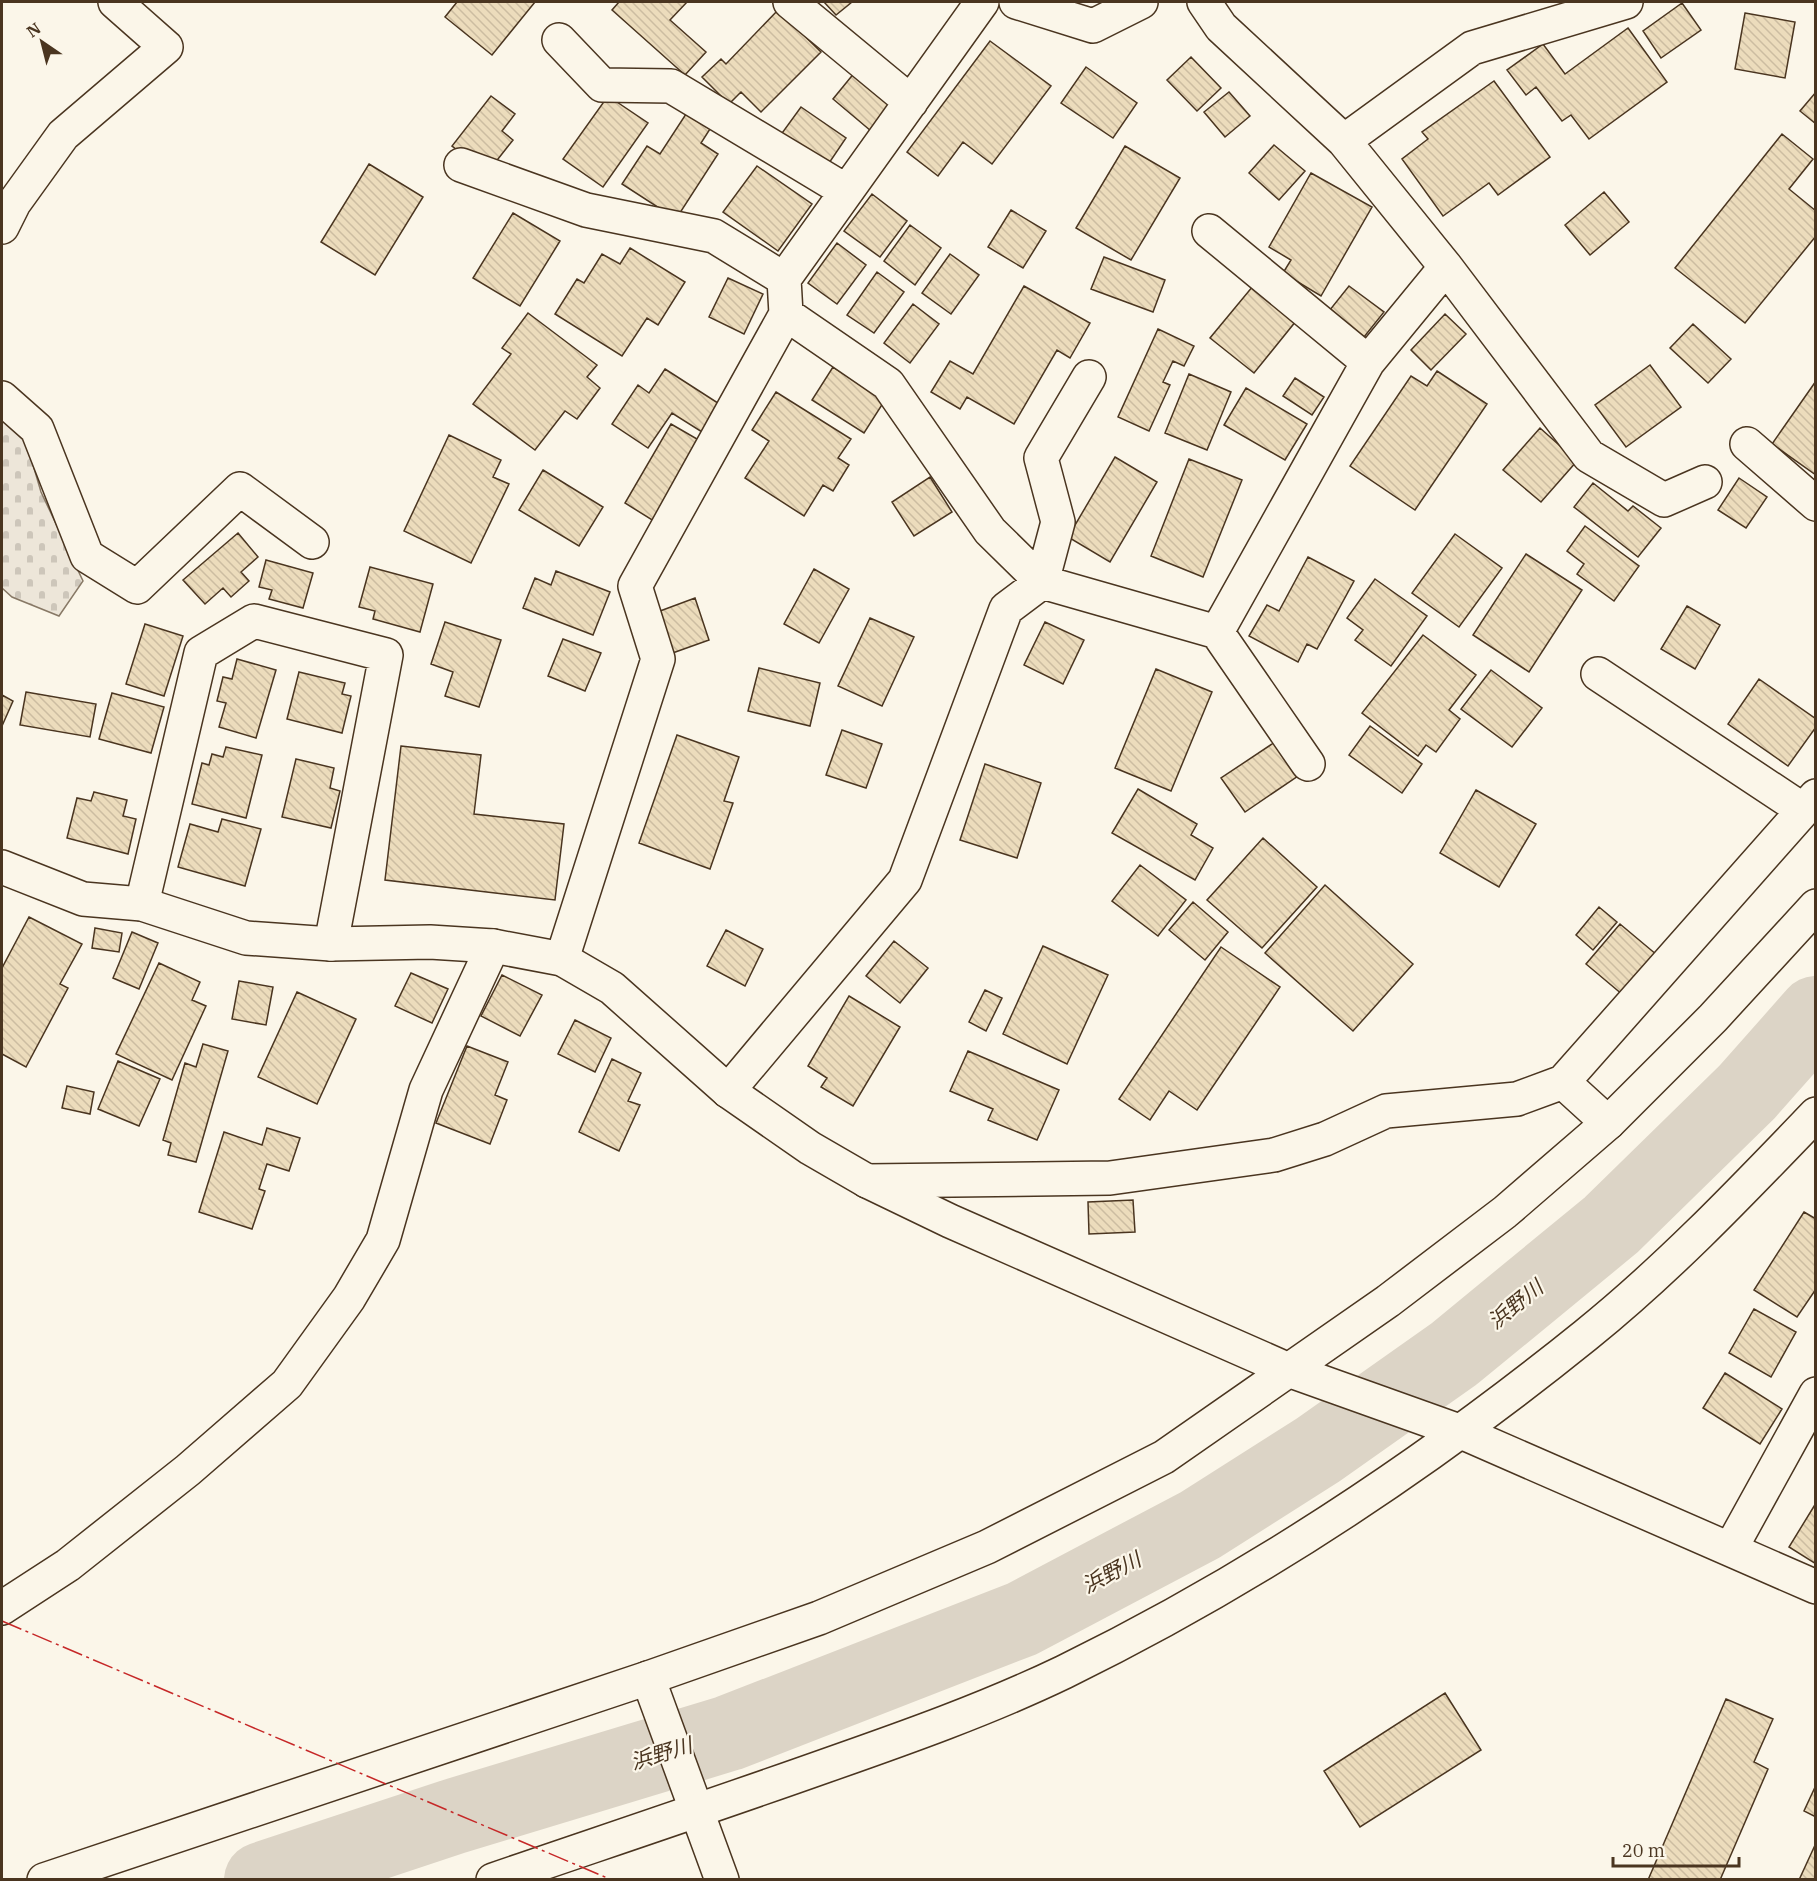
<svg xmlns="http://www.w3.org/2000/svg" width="1817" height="1881" font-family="'IBM Plex Serif','Noto Sans JP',serif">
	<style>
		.cemetery { fill: url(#cemetery-stones); stroke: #887966; stroke-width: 1.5 }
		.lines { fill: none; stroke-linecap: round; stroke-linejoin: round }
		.river { stroke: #dcd4c6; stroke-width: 76 }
		.building { fill: url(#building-back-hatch); stroke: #4a3520; stroke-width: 1.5 }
		.street-casing { stroke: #4a3520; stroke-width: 36 }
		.secondary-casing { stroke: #4a3520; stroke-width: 36 }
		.street { stroke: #fbf6e9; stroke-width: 33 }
		.secondary { stroke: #fbf6e9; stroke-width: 33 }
		.power { stroke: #c62828; stroke-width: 1.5; stroke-dasharray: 21 4.5 3 4.5; stroke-linecap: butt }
		.labels { text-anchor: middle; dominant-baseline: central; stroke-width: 4.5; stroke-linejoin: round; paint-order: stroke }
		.water-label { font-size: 21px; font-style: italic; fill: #4a3520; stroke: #fbf6e9 }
	</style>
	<defs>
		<pattern id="cemetery-stones" width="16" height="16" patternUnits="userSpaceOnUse" patternTransform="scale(1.5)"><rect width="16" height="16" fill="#ede6d9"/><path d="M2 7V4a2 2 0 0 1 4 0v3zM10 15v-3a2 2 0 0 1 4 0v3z" fill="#cdc6ba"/></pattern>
		<pattern id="building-back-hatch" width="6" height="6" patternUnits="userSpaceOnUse" patternTransform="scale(1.5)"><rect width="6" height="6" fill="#ecdcbc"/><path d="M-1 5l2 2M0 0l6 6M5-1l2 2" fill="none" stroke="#ccbda1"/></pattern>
	</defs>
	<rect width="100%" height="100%" fill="#fbf6e9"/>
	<path class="cemetery" d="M 2,404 L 24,434 L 41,492 L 83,581 L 59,616 L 12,597 L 2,588 Z"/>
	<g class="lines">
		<path class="river" d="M 262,1880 L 452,1817 L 729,1733 L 1022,1619 L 1200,1525 L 1318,1450 L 1454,1354 L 1611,1225 L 1747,1092 L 1816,1014"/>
	</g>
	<path class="building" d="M 457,2 L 535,2 L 492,55 L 445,17 Z
		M 619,2 L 687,2 L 670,20 L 706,52 L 685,75 L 612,10 Z
		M 824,2 L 852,2 L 836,15 Z
		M 1682,3 L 1701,30 L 1661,58 L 1643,31 Z
		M 778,10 L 821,52 L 761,112 L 741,92 L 729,104 L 702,77 L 721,59 L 726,64 Z
		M 1745,13 L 1795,22 L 1785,78 L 1735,69 Z
		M 1628,28 L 1667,82 L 1589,139 L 1571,115 L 1562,121 L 1536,87 L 1526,95 L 1507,70 L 1543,44 L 1565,74 Z
		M 990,41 L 1051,86 L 992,164 L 963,142 L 938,176 L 907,152 Z
		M 1191,57 L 1221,88 L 1197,111 L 1167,80 Z
		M 1086,67 L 1137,103 L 1113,138 L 1061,103 Z
		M 855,72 L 893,104 L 871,131 L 833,99 Z
		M 1494,81 L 1550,157 L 1498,195 L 1489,183 L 1443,216 L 1402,159 L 1428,139 L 1422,132 Z
		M 1229,92 L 1250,116 L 1225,137 L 1204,112 Z
		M 1816,92 L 1816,124 L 1800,111 Z
		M 491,96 L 515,114 L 502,131 L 513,140 L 487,173 L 452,146 Z
		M 608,96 L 648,123 L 603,187 L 563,159 Z
		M 801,107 L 846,138 L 823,172 L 777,140 Z
		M 686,114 L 710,129 L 701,143 L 718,154 L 676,219 L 622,184 L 647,146 L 660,154 Z
		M 1782,134 L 1813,159 L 1789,189 L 1816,211 L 1816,236 L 1745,323 L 1675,268 Z
		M 1274,145 L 1305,171 L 1279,200 L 1249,173 Z
		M 1125,146 L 1180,178 L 1131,260 L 1076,228 Z
		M 369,164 L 423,197 L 375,275 L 321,242 Z
		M 757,166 L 812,204 L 778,251 L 723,212 Z
		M 1311,173 L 1372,207 L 1321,296 L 1283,273 L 1291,260 L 1269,247 Z
		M 1604,192 L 1629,222 L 1590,255 L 1565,225 Z
		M 872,194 L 907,221 L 880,257 L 844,231 Z
		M 1011,210 L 1046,231 L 1023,268 L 988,247 Z
		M 513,213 L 560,241 L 520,306 L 473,278 Z
		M 910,225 L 941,248 L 915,285 L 884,261 Z
		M 837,243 L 866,265 L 837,304 L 808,283 Z
		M 630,248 L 685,282 L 658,325 L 647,318 L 622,356 L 555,314 L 577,279 L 584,283 L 602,254 L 620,264 Z
		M 950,254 L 979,275 L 951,314 L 922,293 Z
		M 1104,257 L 1165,280 L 1153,312 L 1091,289 Z
		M 877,272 L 904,292 L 874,333 L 847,315 Z
		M 728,278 L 763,294 L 744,334 L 709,317 Z
		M 1024,286 L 1090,323 L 1070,358 L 1057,350 L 1014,424 L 967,397 L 960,409 L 931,392 L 950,361 L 973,374 Z
		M 1253,286 L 1296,321 L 1254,373 L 1210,338 Z
		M 1349,286 L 1384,312 L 1364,337 L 1329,311 Z
		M 913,304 L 939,324 L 910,363 L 884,343 Z
		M 528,313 L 597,365 L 587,377 L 600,388 L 577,419 L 565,411 L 535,450 L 473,404 L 511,354 L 502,348 Z
		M 1445,314 L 1466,334 L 1431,370 L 1411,350 Z
		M 1693,324 L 1731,359 L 1708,383 L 1670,348 Z
		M 1158,329 L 1194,346 L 1184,366 L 1173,361 L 1163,382 L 1170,385 L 1149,431 L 1118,417 Z
		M 1650,365 L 1681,407 L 1626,447 L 1595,405 Z
		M 833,367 L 885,400 L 864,433 L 812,400 Z
		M 665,369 L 721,405 L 702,432 L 672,413 L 648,448 L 612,424 L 638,385 L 649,393 Z
		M 1437,371 L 1487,404 L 1415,510 L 1350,466 L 1411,376 L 1427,386 Z
		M 1189,374 L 1231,392 L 1207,450 L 1165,433 Z
		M 1295,378 L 1324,397 L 1312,415 L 1283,396 Z
		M 1816,381 L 1816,475 L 1772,444 Z
		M 1246,388 L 1307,424 L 1285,460 L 1224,425 Z
		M 776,392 L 851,439 L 838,458 L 849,465 L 833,491 L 823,485 L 804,516 L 745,478 L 769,441 L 752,430 Z
		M 671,424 L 704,443 L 657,523 L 625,503 Z
		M 1540,428 L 1577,461 L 1541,502 L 1503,470 Z
		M 449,435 L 501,460 L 493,477 L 509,484 L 471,563 L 404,531 Z
		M 1115,457 L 1157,482 L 1110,562 L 1068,537 Z
		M 1189,459 L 1242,480 L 1203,577 L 1151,556 Z
		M 543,470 L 603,507 L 579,546 L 519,510 Z
		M 930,477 L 952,512 L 914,536 L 892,502 Z
		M 1739,478 L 1767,497 L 1746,528 L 1718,510 Z
		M 1593,483 L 1628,511 L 1633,506 L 1661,528 L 1638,557 L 1574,507 Z
		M 1585,526 L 1639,566 L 1614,601 L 1577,574 L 1584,564 L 1567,551 Z
		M 238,533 L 258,557 L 241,572 L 249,581 L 231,597 L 223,588 L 205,604 L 183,580 Z
		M 1455,534 L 1502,568 L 1459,627 L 1412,593 Z
		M 1526,554 L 1582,590 L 1529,672 L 1473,635 Z
		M 1308,557 L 1354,581 L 1317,649 L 1307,644 L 1298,662 L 1249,636 L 1267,605 L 1279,611 Z
		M 266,560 L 313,573 L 303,608 L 269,599 L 272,590 L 259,587 Z
		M 370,567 L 433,584 L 420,632 L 373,619 L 375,611 L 359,607 Z
		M 814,569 L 849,589 L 819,643 L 784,624 Z
		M 556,571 L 610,592 L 593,635 L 523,608 L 535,578 L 551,585 Z
		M 1375,579 L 1427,616 L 1391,666 L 1355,640 L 1363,630 L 1347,618 Z
		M 695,598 L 709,640 L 667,655 L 652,614 Z
		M 1687,606 L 1720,625 L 1695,669 L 1661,649 Z
		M 870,618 L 914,637 L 882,706 L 838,686 Z
		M 445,622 L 501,640 L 479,707 L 445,696 L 453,672 L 431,664 Z
		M 1045,622 L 1084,640 L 1063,684 L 1024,665 Z
		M 145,624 L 183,636 L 164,696 L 126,684 Z
		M 1423,635 L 1476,675 L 1449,710 L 1460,719 L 1436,752 L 1426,745 L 1418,756 L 1362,713 Z
		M 563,639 L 601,653 L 585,691 L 548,676 Z
		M 237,659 L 276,670 L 256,738 L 219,727 L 226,703 L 217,701 L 223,677 L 232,679 Z
		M 759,668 L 820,683 L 810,726 L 748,711 Z
		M 1156,669 L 1212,692 L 1171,791 L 1115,768 Z
		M 1491,670 L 1542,708 L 1512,747 L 1461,709 Z
		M 299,672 L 345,683 L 342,694 L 351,696 L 342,733 L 287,719 Z
		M 1759,679 L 1816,719 L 1816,727 L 1788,766 L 1728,724 Z
		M 26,692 L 96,704 L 90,737 L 20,725 Z
		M 112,693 L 164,707 L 151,753 L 99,739 Z
		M 2,695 L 13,701 L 2,726 Z
		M 1370,726 L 1422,764 L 1402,793 L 1349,755 Z
		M 842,730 L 882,744 L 866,788 L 826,775 Z
		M 677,735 L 739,757 L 724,801 L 733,803 L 710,869 L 639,843 Z
		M 1275,742 L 1298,776 L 1245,812 L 1221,778 Z
		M 401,746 L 481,755 L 474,814 L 564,824 L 555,900 L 385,880 Z
		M 226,747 L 262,755 L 246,818 L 192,804 L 202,763 L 209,765 L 212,754 L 223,757 Z
		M 296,759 L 334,768 L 330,788 L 340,791 L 331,828 L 282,817 Z
		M 985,764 L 1041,783 L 1017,858 L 960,840 Z
		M 1138,789 L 1197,824 L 1191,835 L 1213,848 L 1195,880 L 1112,833 Z
		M 1476,790 L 1536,824 L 1499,887 L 1440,853 Z
		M 94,792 L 127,800 L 123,816 L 136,819 L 128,854 L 67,838 L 77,798 L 91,801 Z
		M 222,819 L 261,829 L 245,886 L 178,867 L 190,824 L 218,832 Z
		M 1263,838 L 1317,887 L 1262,948 L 1207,900 Z
		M 1140,865 L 1186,900 L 1158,936 L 1112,901 Z
		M 1325,885 L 1413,964 L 1353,1031 L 1265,953 Z
		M 1193,902 L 1228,932 L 1205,960 L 1169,930 Z
		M 1599,907 L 1617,922 L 1593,950 L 1576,935 Z
		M 29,917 L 82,944 L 60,984 L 68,988 L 26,1067 L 2,1054 L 2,968 Z
		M 1620,924 L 1657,955 L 1623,995 L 1586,964 Z
		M 95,928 L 122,933 L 119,952 L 92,948 Z
		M 726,930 L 763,949 L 745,986 L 707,966 Z
		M 132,932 L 158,943 L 139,989 L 113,978 Z
		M 894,941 L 928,968 L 900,1003 L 866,976 Z
		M 1043,946 L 1108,975 L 1067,1064 L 1003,1034 Z
		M 1221,947 L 1280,987 L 1197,1110 L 1169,1091 L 1150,1120 L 1119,1099 Z
		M 159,963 L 200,982 L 192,1000 L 206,1006 L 172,1080 L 116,1054 Z
		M 411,973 L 448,989 L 432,1023 L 395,1006 Z
		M 502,975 L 542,995 L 520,1036 L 481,1016 Z
		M 239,981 L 273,987 L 266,1025 L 232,1019 Z
		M 985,990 L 1002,998 L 986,1031 L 969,1022 Z
		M 297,992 L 356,1019 L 317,1104 L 258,1077 Z
		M 849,996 L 900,1027 L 853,1106 L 821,1087 L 827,1078 L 808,1066 Z
		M 575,1020 L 611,1038 L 595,1072 L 558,1054 Z
		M 203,1044 L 228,1051 L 196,1162 L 168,1155 L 171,1143 L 163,1140 L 185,1063 L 196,1067 Z
		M 467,1046 L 508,1062 L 495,1095 L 507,1100 L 490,1144 L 436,1123 Z
		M 968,1051 L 1059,1090 L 1037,1140 L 988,1120 L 993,1109 L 950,1091 Z
		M 612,1059 L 641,1073 L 628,1101 L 640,1105 L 619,1151 L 579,1132 Z
		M 118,1061 L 160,1079 L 139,1126 L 98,1109 Z
		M 67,1086 L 94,1092 L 90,1114 L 62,1108 Z
		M 267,1128 L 300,1138 L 289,1171 L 267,1164 L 259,1189 L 265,1191 L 252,1229 L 199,1212 L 224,1132 L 262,1145 Z
		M 1133,1200 L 1135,1232 L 1089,1234 L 1088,1202 Z
		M 1804,1212 L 1816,1219 L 1816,1289 L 1797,1317 L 1754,1290 Z
		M 1754,1309 L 1796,1332 L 1771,1377 L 1729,1353 Z
		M 1725,1373 L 1782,1409 L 1760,1444 L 1703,1408 Z
		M 1816,1503 L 1816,1564 L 1789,1547 Z
		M 1445,1693 L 1481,1750 L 1360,1827 L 1324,1771 Z
		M 1726,1699 L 1773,1719 L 1754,1762 L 1768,1769 L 1720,1880 L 1648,1880 Z
		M 1816,1785 L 1816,1817 L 1804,1811 Z
		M 1816,1843 L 1816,1880 L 1799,1880 Z"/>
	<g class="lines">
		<defs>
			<path id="street" d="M 790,2 L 911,102
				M 1016,2 L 1093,26 L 1141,2
				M 1204,2 L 1221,27 L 1344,141 L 1446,267 L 1589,456 L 1664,500 L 1705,482
				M 559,40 L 602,85 L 671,86 L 846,191
				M 1344,141 L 1472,48 L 1626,2
				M 461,165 L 586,210 L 714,236 L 784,279 L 786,314 L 635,586 L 658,659 L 562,959
				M 2,227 L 14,203 L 63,135 L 166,47 L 115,2
				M 1209,231 L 1368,362
				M 784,279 L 982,2
				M 1089,377 L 1041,458 L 1058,522 L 1042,582 L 1217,632 L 1308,764
				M 2,398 L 37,429 L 87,556 L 137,587 L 240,489 L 312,542
				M 1747,444 L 1816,504
				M 1217,632 L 1368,362 L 1446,267
				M 1598,674 L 1803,810
				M 142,904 L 201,653 L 254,621 L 386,655 L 331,944
				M 1563,1082 L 1608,1123
				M 728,1091 L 905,880 L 1006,609 L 1042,582 L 990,531 L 888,384 L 786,314
				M 867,1181 L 1110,1178 L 1274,1155 L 1325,1139 L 1386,1111 L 1517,1099 L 1563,1082 L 1816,796
				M 1731,1548 L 1816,1394
				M 2,1608 L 68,1565 L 188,1470 L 287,1384 L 349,1298 L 383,1240 L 426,1090 L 493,946
				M 648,1678 L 722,1880"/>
			<path id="secondary" d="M 2,867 L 83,899 L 142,904 L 246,938 L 331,944 L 430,942 L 493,946 L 562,959 L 612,988 L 728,1091 L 810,1148 L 867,1181 L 950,1221 L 1291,1371 L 1459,1431 L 1816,1587
				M 44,1880 L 648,1678 L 819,1618 L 987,1547 L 1164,1457 L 1388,1301 L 1505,1212 L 1608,1123 L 1713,1018 L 1816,906
				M 493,1880 C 604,1842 715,1805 825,1766 C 905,1738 987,1709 1064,1672 C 1250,1581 1425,1465 1586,1335 C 1669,1268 1742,1191 1816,1114"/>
		</defs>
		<use href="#street" class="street-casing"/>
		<use href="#secondary" class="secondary-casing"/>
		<use href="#street" class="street"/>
		<use href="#secondary" class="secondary"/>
		<path class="power" d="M 2,1621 L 612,1880"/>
	</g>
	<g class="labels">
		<g class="water-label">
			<text transform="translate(1515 1304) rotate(-39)">浜野川</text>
			<text transform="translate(1111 1572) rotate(-28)">浜野川</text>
			<text transform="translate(661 1753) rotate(-17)">浜野川</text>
		</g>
	</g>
	<rect width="1817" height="1881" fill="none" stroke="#4a3520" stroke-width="6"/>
	<g transform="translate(42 42) rotate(325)" stroke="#fbf6e9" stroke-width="4.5" paint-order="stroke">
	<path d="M0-4.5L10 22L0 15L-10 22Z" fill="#4a3520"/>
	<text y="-9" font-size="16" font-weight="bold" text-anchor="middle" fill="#4a3520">N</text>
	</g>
	<path d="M1613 1857v9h126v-9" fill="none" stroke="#4a3520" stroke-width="3"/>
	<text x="1622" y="1857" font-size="18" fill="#4a3520" stroke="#fbf6e9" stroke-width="4.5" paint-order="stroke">20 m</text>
</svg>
